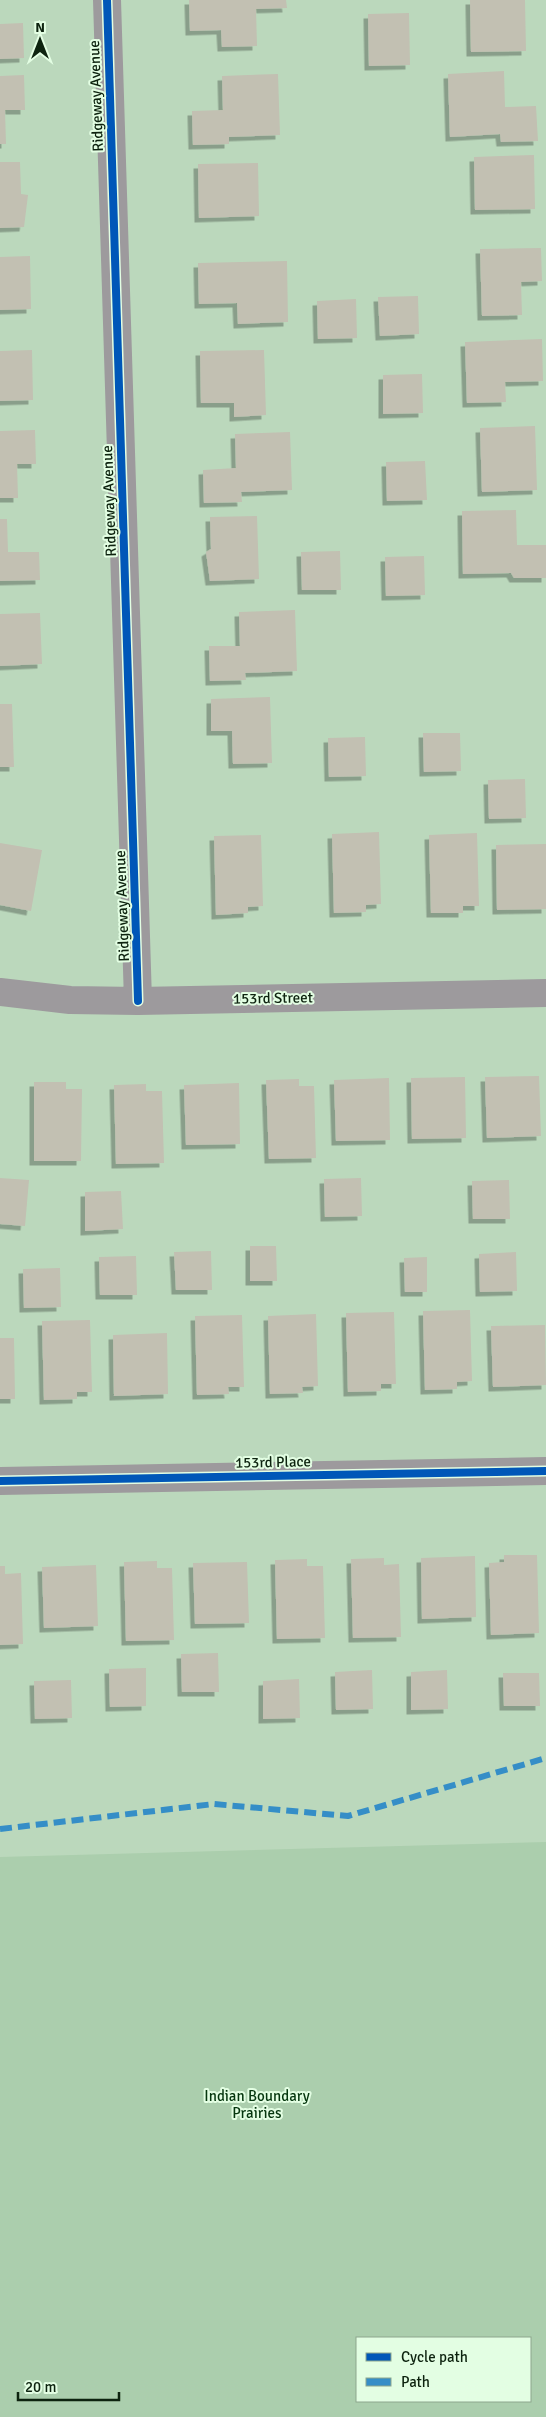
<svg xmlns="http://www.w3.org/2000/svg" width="546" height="2417" font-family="Signika,sans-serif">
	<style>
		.green { fill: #abcead; fill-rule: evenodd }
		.building { fill: #c2c0b2; filter: url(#shadow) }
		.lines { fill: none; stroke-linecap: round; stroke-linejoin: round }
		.street { stroke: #9d9a9d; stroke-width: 28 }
		.quiet { stroke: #358ec7; stroke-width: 6; stroke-dasharray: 12 6; stroke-linecap: butt }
		.cycleway-casing { stroke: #e3fee3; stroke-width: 11 }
		.cycleway { stroke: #0057b8; stroke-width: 8 }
		.labels { text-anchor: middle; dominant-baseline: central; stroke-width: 4; stroke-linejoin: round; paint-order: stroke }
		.street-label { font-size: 15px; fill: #0d230f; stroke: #e3fee3 }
		.park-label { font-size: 15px; fill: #05360e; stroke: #e3fee3 }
	</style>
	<defs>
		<filter id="shadow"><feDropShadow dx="-4.5" dy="4.5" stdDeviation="0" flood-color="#0004"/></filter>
	</defs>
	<rect width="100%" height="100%" fill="#bbd8bc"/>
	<path class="green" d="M 546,1842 L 546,2417 L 0,2417 L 0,1857 ZM 357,2338 L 530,2338 L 530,2401 L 357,2401 Z"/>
	<path class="building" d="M 189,0 L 286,0 L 287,8 L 256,9 L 257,46 L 222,47 L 221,30 L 190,31 Z
		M 470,0 L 525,0 L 526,51 L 471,52 Z
		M 409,13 L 410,65 L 369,66 L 368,14 Z
		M 23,23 L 24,58 L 0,59 L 0,24 Z
		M 504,71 L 505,107 L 536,106 L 538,141 L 501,142 L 500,134 L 450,137 L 448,74 Z
		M 278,74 L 280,135 L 229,137 L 229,144 L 193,145 L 192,111 L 223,110 L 222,76 Z
		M 24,75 L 25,110 L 5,110 L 6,144 L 0,144 L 0,76 Z
		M 534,155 L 535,209 L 475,210 L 474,157 Z
		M 0,162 L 20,162 L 21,194 L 28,195 L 24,227 L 0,228 Z
		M 258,163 L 259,216 L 199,218 L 198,164 Z
		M 541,248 L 542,281 L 521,282 L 522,315 L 482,316 L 480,249 Z
		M 30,256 L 31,309 L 0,310 L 0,257 Z
		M 287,261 L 288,322 L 238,324 L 237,303 L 199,304 L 198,263 Z
		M 418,296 L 419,334 L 380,336 L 378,297 Z
		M 356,299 L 357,338 L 318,339 L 317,301 Z
		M 542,339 L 543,381 L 505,382 L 506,402 L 467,403 L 465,342 Z
		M 32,350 L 33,400 L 0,401 L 0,351 Z
		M 264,350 L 266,415 L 234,417 L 234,403 L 201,403 L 200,351 Z
		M 422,374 L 423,413 L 383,414 L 383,375 Z
		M 535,426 L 537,490 L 482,492 L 480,428 Z
		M 35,430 L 36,464 L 17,464 L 18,498 L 0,498 L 0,431 Z
		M 290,432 L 292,490 L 241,492 L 242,502 L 204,503 L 203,470 L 236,468 L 235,434 Z
		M 425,461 L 427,500 L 387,501 L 386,462 Z
		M 516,510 L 517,545 L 546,545 L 546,578 L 514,578 L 511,573 L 463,574 L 462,511 Z
		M 257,516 L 259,579 L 210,581 L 206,552 L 211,549 L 210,517 Z
		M 0,519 L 7,519 L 8,552 L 39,552 L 40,580 L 0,581 Z
		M 340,551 L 341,590 L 302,590 L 301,552 Z
		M 424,556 L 425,595 L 386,596 L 385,557 Z
		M 295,610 L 297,671 L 245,673 L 246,680 L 210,681 L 209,646 L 240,646 L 239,612 Z
		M 40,613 L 42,664 L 0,666 L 0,614 Z
		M 270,697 L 272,763 L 233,764 L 232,731 L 211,731 L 211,699 Z
		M 0,704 L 12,704 L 14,767 L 0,767 Z
		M 423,733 L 460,733 L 461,771 L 424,772 Z
		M 365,737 L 366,776 L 329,777 L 328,738 Z
		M 525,779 L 526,818 L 489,819 L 488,780 Z
		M 379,832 L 381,904 L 366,905 L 366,912 L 334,913 L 332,834 Z
		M 477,833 L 479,906 L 463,906 L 463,913 L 431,913 L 429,835 Z
		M 261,835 L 263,906 L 248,907 L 248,913 L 216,915 L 214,836 Z
		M 0,843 L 42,850 L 31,911 L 0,905 Z
		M 546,844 L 546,909 L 497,910 L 496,845 Z
		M 539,1076 L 541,1136 L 487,1138 L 485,1077 Z
		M 465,1077 L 466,1138 L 412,1139 L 411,1078 Z
		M 389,1078 L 390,1140 L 336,1141 L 334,1080 Z
		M 299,1079 L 299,1086 L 314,1086 L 316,1158 L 269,1159 L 266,1080 Z
		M 34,1082 L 66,1082 L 66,1089 L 82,1089 L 81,1161 L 34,1161 Z
		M 239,1083 L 240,1144 L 186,1145 L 184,1085 Z
		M 146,1084 L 146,1091 L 162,1091 L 164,1163 L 116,1164 L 114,1085 Z
		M 0,1178 L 29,1180 L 25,1226 L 0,1224 Z
		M 361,1178 L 362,1216 L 325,1217 L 324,1179 Z
		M 509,1180 L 510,1219 L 473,1219 L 472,1181 Z
		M 121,1191 L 123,1229 L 85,1231 L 85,1192 Z
		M 250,1246 L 276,1246 L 277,1281 L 250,1281 Z
		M 211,1251 L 212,1290 L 176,1290 L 174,1252 Z
		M 516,1252 L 517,1291 L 480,1292 L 479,1254 Z
		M 136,1256 L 137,1295 L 100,1295 L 99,1257 Z
		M 427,1257 L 427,1292 L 405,1292 L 404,1258 Z
		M 60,1268 L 61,1307 L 24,1308 L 23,1269 Z
		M 470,1310 L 472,1381 L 457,1382 L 457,1389 L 425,1390 L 423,1311 Z
		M 394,1312 L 396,1384 L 381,1384 L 381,1391 L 348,1392 L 346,1313 Z
		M 316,1314 L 318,1386 L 302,1387 L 303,1393 L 270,1394 L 268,1316 Z
		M 242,1315 L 244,1387 L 228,1387 L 229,1394 L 197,1395 L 195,1316 Z
		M 90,1320 L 92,1392 L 77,1392 L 77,1399 L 44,1400 L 42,1321 Z
		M 545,1325 L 546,1385 L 493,1387 L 491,1326 Z
		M 167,1333 L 168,1394 L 114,1396 L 113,1335 Z
		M 0,1338 L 14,1338 L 15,1399 L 0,1399 Z
		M 504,1555 L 537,1555 L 539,1633 L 491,1635 L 489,1563 L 504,1562 Z
		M 475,1556 L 476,1617 L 422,1619 L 421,1558 Z
		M 384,1558 L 384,1565 L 399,1564 L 401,1637 L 353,1638 L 351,1559 Z
		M 307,1559 L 307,1566 L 323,1566 L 325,1638 L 277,1639 L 275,1560 Z
		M 157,1561 L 157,1568 L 172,1568 L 174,1640 L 126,1641 L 124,1562 Z
		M 247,1562 L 249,1623 L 195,1624 L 193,1563 Z
		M 96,1565 L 98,1626 L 44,1628 L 42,1567 Z
		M 0,1566 L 5,1566 L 5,1574 L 21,1573 L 23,1644 L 0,1645 Z
		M 218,1653 L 219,1692 L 182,1692 L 181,1654 Z
		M 146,1668 L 146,1706 L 110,1707 L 109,1669 Z
		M 372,1670 L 373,1709 L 336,1710 L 335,1672 Z
		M 447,1670 L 448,1709 L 411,1710 L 411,1672 Z
		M 503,1673 L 539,1673 L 540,1706 L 504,1706 Z
		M 299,1679 L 300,1718 L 263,1719 L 263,1681 Z
		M 71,1680 L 72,1718 L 35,1719 L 34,1681 Z"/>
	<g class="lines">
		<path class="street" d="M 107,0 L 138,1001
			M 0,992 L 70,1000 L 138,1001 L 546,993
			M 0,1481 L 546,1471"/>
		<path class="quiet" d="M 0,1829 L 214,1804 L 348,1816 L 546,1758"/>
		<defs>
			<path id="cycleway" d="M 107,0 L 138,1001
				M 0,1481 L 546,1471"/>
		</defs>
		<use href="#cycleway" class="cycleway-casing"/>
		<use href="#cycleway" class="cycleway"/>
	</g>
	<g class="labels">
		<g class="street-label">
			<text transform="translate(96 96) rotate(-92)">Ridgeway Avenue</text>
			<text transform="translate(109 501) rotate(-92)">Ridgeway Avenue</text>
			<text transform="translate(122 906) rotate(-92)">Ridgeway Avenue</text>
			<text transform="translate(273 998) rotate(-1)">153rd Street</text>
			<text transform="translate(273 1462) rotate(-1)">153rd Place</text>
		</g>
		<g class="park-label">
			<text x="257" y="2096">Indian Boundary<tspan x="257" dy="17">Prairies</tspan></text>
		</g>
	</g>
	<rect x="356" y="2337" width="175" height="65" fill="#e3fee3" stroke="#8da68e"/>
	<rect x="366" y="2353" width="25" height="8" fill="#0057b8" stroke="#8da68e"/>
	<text x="401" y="2362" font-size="15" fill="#0d230f">Cycle path</text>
	<rect x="366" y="2378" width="25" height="8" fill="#358ec7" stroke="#8da68e"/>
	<text x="401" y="2387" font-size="15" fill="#0d230f">Path</text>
	<g transform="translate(40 40)" stroke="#e3fee3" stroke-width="4" paint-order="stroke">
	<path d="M0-4L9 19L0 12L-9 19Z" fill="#0d230f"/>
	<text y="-8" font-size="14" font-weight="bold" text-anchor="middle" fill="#0d230f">N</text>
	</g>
	<path d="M18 2392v8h101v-8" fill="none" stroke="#0d230f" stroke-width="2.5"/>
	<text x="25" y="2392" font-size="15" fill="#0d230f" stroke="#e3fee3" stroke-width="4" paint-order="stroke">20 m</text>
</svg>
